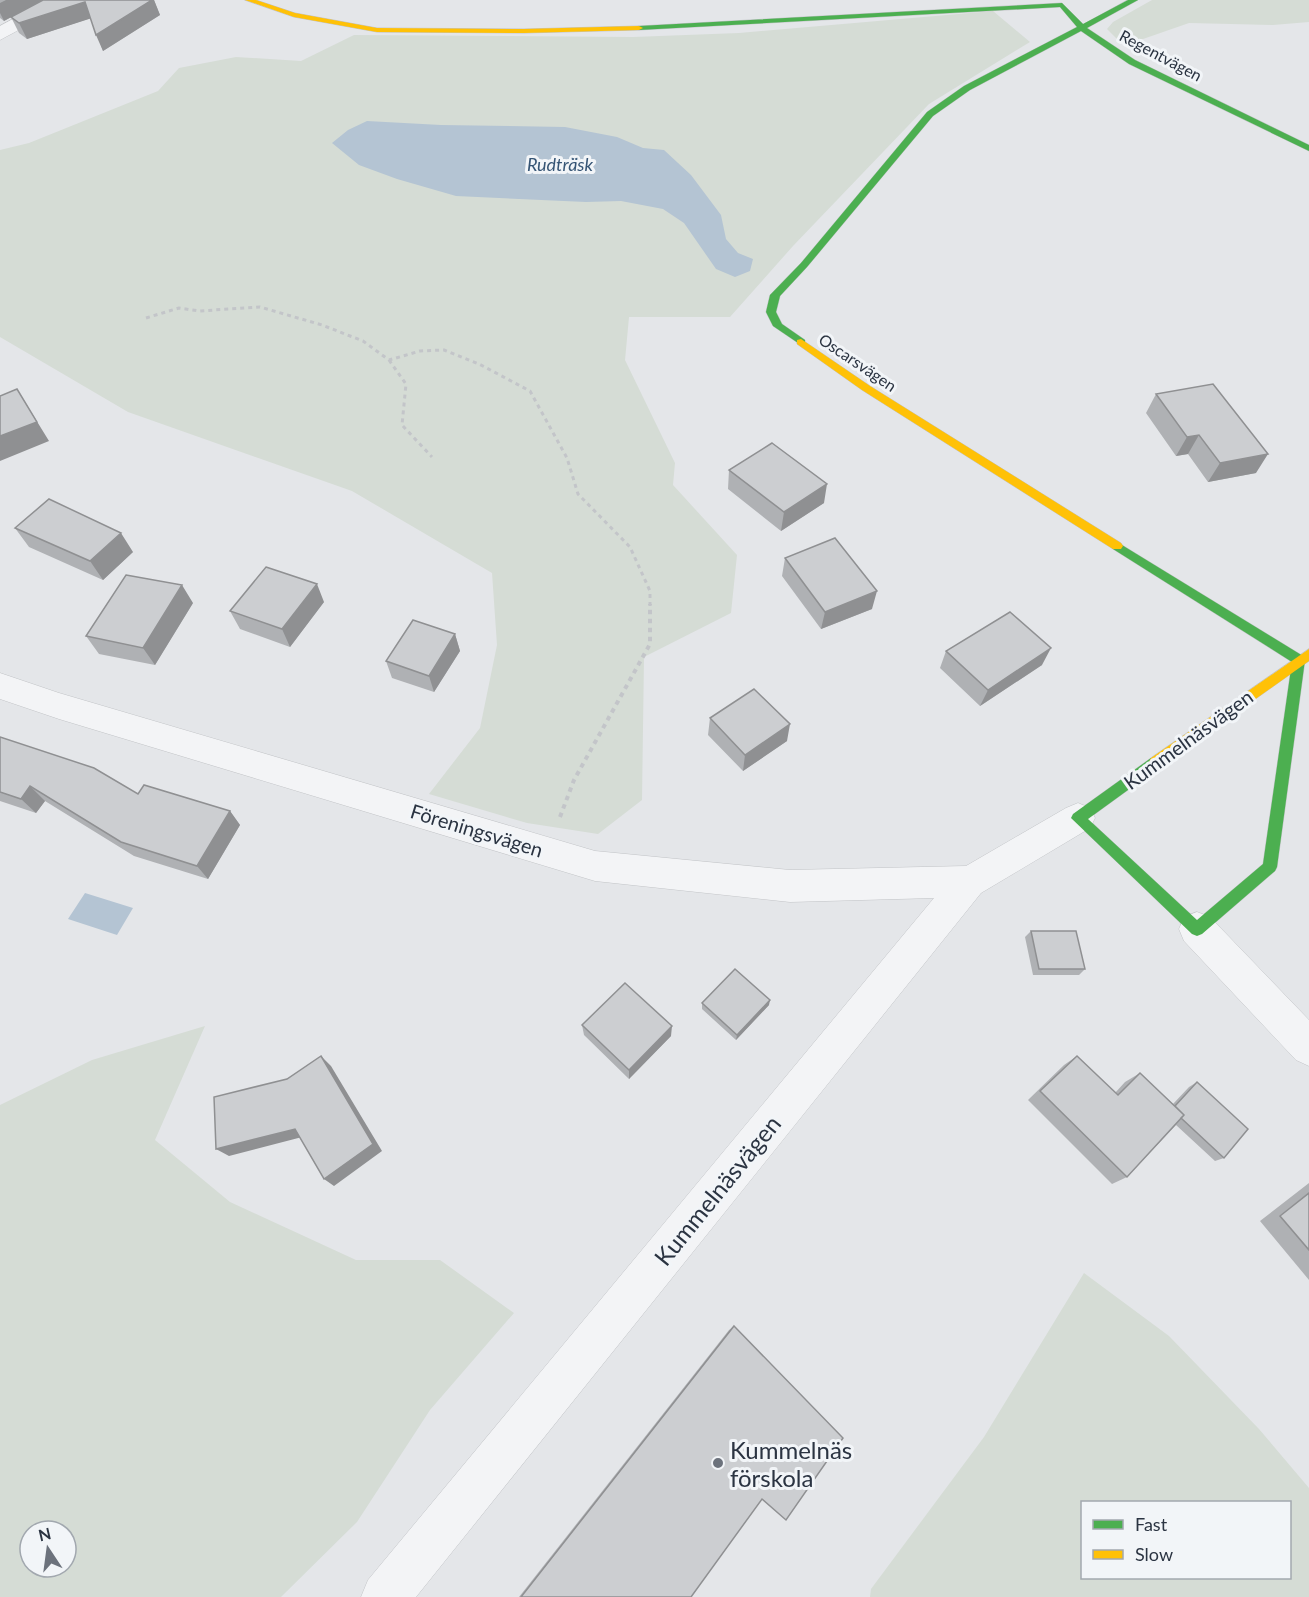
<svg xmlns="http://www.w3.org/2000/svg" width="1309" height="1597" font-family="Lato,sans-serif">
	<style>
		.green { fill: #d5dcd5; fill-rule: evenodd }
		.water { fill: #b4c4d3 }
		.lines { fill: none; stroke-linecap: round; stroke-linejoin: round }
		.street-casing { stroke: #c2c4c7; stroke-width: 1 }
		.fast-casing { stroke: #c2c4c7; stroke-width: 1 }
		.slow-casing { stroke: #c2c4c7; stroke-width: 1 }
		.path-far1 { stroke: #c3c5c9; stroke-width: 3; stroke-dasharray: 4 4; stroke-linecap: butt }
		.path { stroke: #c3c5c9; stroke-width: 4; stroke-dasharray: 4.5 4.5; stroke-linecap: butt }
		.street { fill: #f3f4f6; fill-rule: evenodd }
		.fast { fill: #4caf50; fill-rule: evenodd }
		.slow { fill: #ffc107; fill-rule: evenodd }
		.wall { fill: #afb1b4 }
		.shaded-wall { fill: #8f9092 }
		.building { fill: #ccced1; stroke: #8f9092; stroke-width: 1.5 }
		.poi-dot { fill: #6c727c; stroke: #f2f5f8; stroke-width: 2 }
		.labels { text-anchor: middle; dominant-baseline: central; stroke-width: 6; stroke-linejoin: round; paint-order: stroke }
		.far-street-label { font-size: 16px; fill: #2b3442; stroke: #f2f5f8 }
		.far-water-label { font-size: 18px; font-style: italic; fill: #365575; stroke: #f2f5f8 }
		.street-label { font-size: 20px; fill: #2b3442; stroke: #f2f5f8 }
		.near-street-label { font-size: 24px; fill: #2b3442; stroke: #f2f5f8 }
		.near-poi-label { font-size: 24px; fill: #2b3442; stroke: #f2f5f8; text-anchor: start }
	</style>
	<rect width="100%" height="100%" fill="#e4e6e9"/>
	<path class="green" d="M 1152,0 L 1309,0 L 1309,22 L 1273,25 L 1189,23 L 1143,39 L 1117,39 L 1107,29 L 1113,22 Z
		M 993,11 L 1030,42 L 929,104 L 793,246 L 730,317 L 629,317 L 625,360 L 675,463 L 673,485 L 737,555 L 731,613 L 644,657 L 642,800 L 598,834 L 527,823 L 429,794 L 480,728 L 497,645 L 492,573 L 352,491 L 128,412 L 0,337 L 0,150 L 29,143 L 158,91 L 179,68 L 236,57 L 301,61 L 354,35 L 633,37 L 739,33 Z
		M 205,1026 L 155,1140 L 230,1202 L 356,1260 L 440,1260 L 514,1313 L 430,1410 L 357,1522 L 281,1597 L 0,1597 L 0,1105 L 92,1060 ZM 30,1531 L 66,1531 L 66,1567 L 30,1567 Z
		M 1084,1273 L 1169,1336 L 1259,1429 L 1309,1488 L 1309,1597 L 870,1597 L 871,1589 L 984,1437 ZM 1290,1502 L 1290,1578 L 1082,1578 L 1082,1502 Z"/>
	<path class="water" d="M 367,121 L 441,125 L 565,127 L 617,137 L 643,148 L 664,150 L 691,175 L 721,215 L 726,239 L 738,253 L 753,259 L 750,271 L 735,277 L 716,269 L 684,223 L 663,209 L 621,201 L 586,202 L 456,196 L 397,179 L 359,165 L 332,143 L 348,130 Z
		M 85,893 L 133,908 L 117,935 L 68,919 Z"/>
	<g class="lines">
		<defs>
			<path id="street" d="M 48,0 L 70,0 L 67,4 L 0,40 L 0,26 Z
				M 0,673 L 59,693 L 595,851 L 790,870 L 966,866 L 1066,808 L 1078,803 L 1090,808 L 1095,818 L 1090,828 L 981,893 L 416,1597 L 361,1597 L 368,1580 L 934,898 L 790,902 L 595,881 L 59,719 L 0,699 Z
				M 1197,912 L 1210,917 L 1309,1020 L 1309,1066 L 1296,1060 L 1184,941 L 1179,929 L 1184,917 Z"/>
			<path id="fast" d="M 1128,0 L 1138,0 L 1087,28 L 1135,60 L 1309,145 L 1309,151 L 1129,64 L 1081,31 L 970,90 L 933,116 L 807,267 L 780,296 L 776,312 L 782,324 L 805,340 L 805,344 L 801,345 L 773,326 L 766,312 L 770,295 L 801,263 L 927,112 L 964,86 L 1077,27 L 1060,7 L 639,30 L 635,28 L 639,26 L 1062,3 L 1083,24 Z
				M 1117,542 L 1303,656 L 1305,660 L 1277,867 L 1275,871 L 1202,934 L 1197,936 L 1192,934 L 1071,818 L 1073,814 L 1151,758 L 1161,758 L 1163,762 L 1161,766 L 1088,819 L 1197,920 L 1263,864 L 1292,662 L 1113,549 L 1111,546 Z"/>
			<path id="slow" d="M 245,0 L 256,0 L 295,13 L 377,28 L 524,29 L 639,26 L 643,28 L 639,30 L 524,33 L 377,32 L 294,17 Z
				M 801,339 L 870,386 L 1121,543 L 1123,546 L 1121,549 L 1113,549 L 862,390 L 797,344 L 797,340 Z
				M 1309,649 L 1309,661 L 1161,766 L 1151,766 L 1149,762 L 1151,758 Z"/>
		</defs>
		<use href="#street" class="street-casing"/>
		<use href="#fast" class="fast-casing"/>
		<use href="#slow" class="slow-casing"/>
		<path class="path-far1" d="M 146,318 L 179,308 L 199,311 L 260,307 L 322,325 L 363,341 L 389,360 L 420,351 L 444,350 L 479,364 L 530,391 L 567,458 L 578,494 L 630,547 L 650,591 L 650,606
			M 389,360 L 406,384 L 402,425 L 432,457"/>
		<path class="path" d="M 560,817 L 574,780 L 650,644 L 650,604"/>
		<use href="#street" class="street"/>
		<use href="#fast" class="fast"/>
		<use href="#slow" class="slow"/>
	</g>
	<path class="wall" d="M 0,0 L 154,0 L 160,15 L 103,51 L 91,18 L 27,39 L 19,33 L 11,17 L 4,21 L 0,18 Z
		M 1156,394 L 1256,473 L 1208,482 L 1188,454 L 1176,456 L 1146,413 Z
		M 729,470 L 824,503 L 781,531 L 728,489 Z
		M 15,528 L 133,552 L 103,580 L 29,547 Z
		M 785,558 L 872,609 L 821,629 L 782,576 Z
		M 324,602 L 290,647 L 240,629 L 230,611 Z
		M 193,603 L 155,665 L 99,654 L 86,636 Z
		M 455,634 L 460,651 L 434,692 L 392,678 L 386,661 Z
		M 946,651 L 1042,665 L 980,706 L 940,668 Z
		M 710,718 L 787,741 L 743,771 L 708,735 Z
		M 0,737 L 138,794 L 230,811 L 240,825 L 208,879 L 134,856 L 45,801 L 36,813 L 0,801 Z
		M 1031,931 L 1085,969 L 1079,975 L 1033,975 L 1025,937 Z
		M 702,1003 L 769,1005 L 736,1040 L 702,1009 Z
		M 582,1025 L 671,1036 L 629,1079 L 584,1035 Z
		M 1077,1056 L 1115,1093 L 1125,1082 L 1140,1073 L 1173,1104 L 1189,1087 L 1197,1082 L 1224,1158 L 1215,1161 L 1176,1125 L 1127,1177 L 1112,1184 L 1028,1100 L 1064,1065 Z
		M 1309,1183 L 1309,1280 L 1260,1221 Z
		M 734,1326 L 762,1499 L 691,1597 L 519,1597 L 729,1330 Z"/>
	<path class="shaded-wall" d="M 6,0 L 43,0 L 4,21 L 0,13 L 0,3 Z
		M 152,0 L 154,0 L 160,15 L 103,51 L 96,35 Z
		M 85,2 L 92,18 L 27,39 L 19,23 Z
		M 17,389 L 49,441 L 0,461 L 0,436 Z
		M 1199,435 L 1188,454 L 1176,456 L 1187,437 Z
		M 1268,454 L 1256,473 L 1208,482 L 1220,463 Z
		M 827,484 L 824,503 L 781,531 L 784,512 Z
		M 121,533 L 133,552 L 103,580 L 90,561 Z
		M 317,584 L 324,602 L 290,647 L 282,629 Z
		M 182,585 L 193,603 L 155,665 L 143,648 Z
		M 877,591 L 872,609 L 821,629 L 825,612 Z
		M 455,634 L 460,651 L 434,692 L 429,676 Z
		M 1051,648 L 1042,665 L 980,706 L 988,690 Z
		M 790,724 L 787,741 L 743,771 L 745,755 Z
		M 30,786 L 45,801 L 36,813 L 21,799 Z
		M 230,811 L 240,825 L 208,879 L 197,866 Z
		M 770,1000 L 769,1005 L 736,1040 L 737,1035 Z
		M 672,1026 L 671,1036 L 629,1079 L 629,1070 Z
		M 321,1056 L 331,1066 L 382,1151 L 334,1186 L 324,1179 Z
		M 295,1129 L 306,1136 L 229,1156 L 216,1149 Z"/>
	<path class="building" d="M 43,0 L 152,0 L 96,35 L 85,2 L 19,23 L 11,17 Z
		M 1213,384 L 1268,454 L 1220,463 L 1199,435 L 1187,437 L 1156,394 Z
		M 17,389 L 37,422 L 0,436 L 0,396 Z
		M 772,443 L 827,484 L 784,512 L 729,470 Z
		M 49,499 L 121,533 L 90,561 L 15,528 Z
		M 835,538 L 877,591 L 825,612 L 785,558 Z
		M 266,567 L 317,584 L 282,629 L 230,611 Z
		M 126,575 L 182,585 L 143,648 L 86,636 Z
		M 1010,612 L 1051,648 L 988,690 L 946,651 Z
		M 413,620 L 455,634 L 429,676 L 386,661 Z
		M 754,689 L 790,724 L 745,755 L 710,718 Z
		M 0,737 L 94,768 L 138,794 L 144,785 L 230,811 L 197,866 L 121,842 L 30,786 L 21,799 L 0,792 Z
		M 1031,931 L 1076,931 L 1085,969 L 1039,969 Z
		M 735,969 L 770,1000 L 737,1035 L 702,1003 Z
		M 625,983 L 672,1026 L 629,1070 L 582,1025 Z
		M 321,1056 L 373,1144 L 324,1179 L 295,1129 L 216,1149 L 214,1097 L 287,1079 Z
		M 1077,1056 L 1118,1095 L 1140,1073 L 1184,1115 L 1127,1177 L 1040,1091 Z
		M 1197,1082 L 1248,1129 L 1224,1158 L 1181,1118 L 1184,1115 L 1175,1106 Z
		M 1309,1193 L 1309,1250 L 1280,1216 Z
		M 734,1326 L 843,1438 L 786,1520 L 762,1499 L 691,1597 L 521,1597 Z"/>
	<circle class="poi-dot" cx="718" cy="1463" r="6"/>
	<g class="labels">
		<g class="far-street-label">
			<text transform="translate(1161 55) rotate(28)">Regentvägen</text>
			<text transform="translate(858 362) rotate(34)">Oscarsvägen</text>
		</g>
		<g class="far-water-label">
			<text x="560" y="164">Rudträsk</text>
		</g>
		<g class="street-label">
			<text transform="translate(1188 739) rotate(-36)">Kummelnäsvägen</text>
			<text transform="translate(477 830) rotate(17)">Föreningsvägen</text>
		</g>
		<g class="near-street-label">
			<text transform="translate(717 1190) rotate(-51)">Kummelnäsvägen</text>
		</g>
		<g class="near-poi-label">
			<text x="730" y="1449">Kummelnäs<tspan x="730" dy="28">förskola</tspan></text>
		</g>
	</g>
	<rect x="1081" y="1501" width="210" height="78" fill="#f2f5f8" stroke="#a2a8af" stroke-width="1.5"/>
	<rect x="1093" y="1520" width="30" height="9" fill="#4caf50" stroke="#a2a8af" stroke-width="1.5"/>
	<text x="1135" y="1531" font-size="18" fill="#2b3442">Fast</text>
	<rect x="1093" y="1550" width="30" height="9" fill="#ffc107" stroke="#a2a8af" stroke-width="1.5"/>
	<text x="1135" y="1561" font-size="18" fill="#2b3442">Slow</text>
	<g transform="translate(48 1549) rotate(347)"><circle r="28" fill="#f2f5f8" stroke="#a2a8af" stroke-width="1.5"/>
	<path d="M0-4.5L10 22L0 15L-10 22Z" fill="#6c727c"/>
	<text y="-9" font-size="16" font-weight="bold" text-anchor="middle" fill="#2b3442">N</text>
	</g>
</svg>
